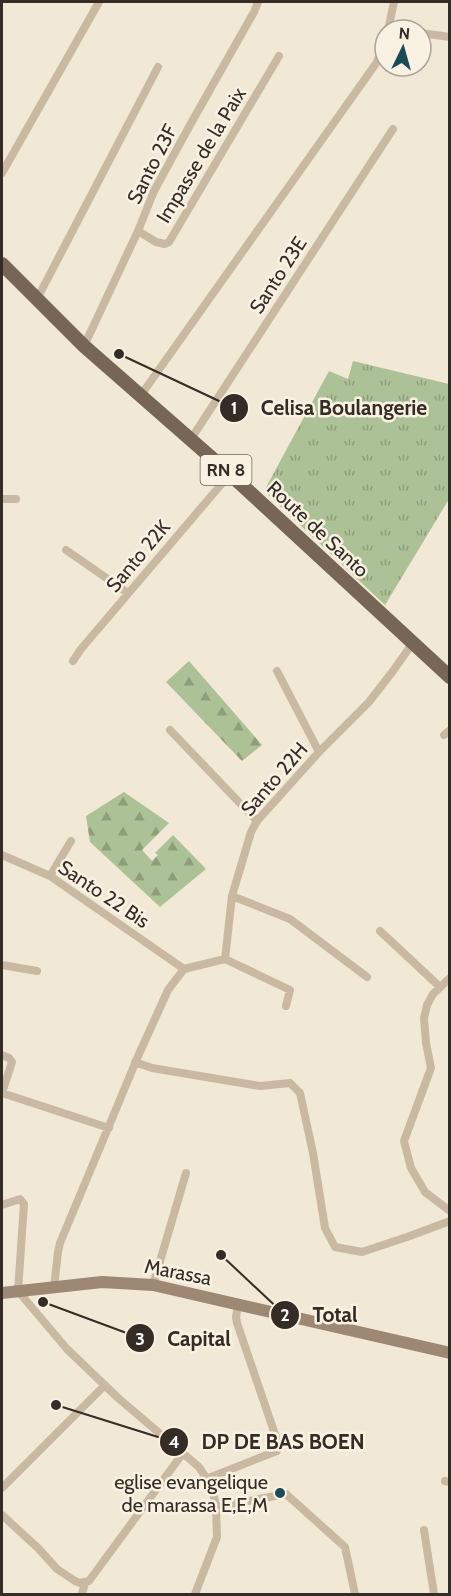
<svg xmlns="http://www.w3.org/2000/svg" width="451" height="1596" font-family="Cabin,sans-serif">
	<style>
		.grass { fill: url(#grass-tufts) }
		.forest { fill: url(#forest-firs) }
		.lines { fill: none; stroke-linecap: round; stroke-linejoin: round }
		.street { stroke: #cab9a2; stroke-width: 8 }
		.secondary { stroke: #9d8874; stroke-width: 12 }
		.primary { stroke: #776555; stroke-width: 14 }
		.poi-dot { fill: #194b57; stroke: #f9f2e3; stroke-width: 2 }
		.labels { text-anchor: middle; dominant-baseline: central; stroke-width: 5; stroke-linejoin: round; paint-order: stroke }
		.shield { fill: #f9f2e3; stroke: #6f675e; stroke-width: 1.5 }
		.shield-label { font-size: 18px; font-weight: bold; fill: #342c25 }
		.street-label { font-size: 20px; fill: #342c25; stroke: #f9f2e3 }
		.poi-label { font-size: 20px; fill: #342c25; stroke: #f9f2e3; text-anchor: end }
		.leader { fill: none; stroke: #342c25; stroke-width: 2 }
		.callout-dot { fill: #342c25; stroke: #f9f2e3; stroke-width: 2 }
		.mark-label { font-size: 18px; text-anchor: middle; font-weight: bold; fill: #fff }
		.callout-label { font-size: 21px; text-anchor: middle; font-weight: bold; fill: #342c25; stroke: #f9f2e3; stroke-width: 5; stroke-linejoin: round; paint-order: stroke }
	</style>
	<defs>
		<pattern id="grass-tufts" width="24" height="20" patternUnits="userSpaceOnUse" patternTransform="scale(1.5)"><rect width="24" height="20" fill="#adc196"/><path d="M3 7l-1-3M5 7V3M7 7l1-3M15 17l-1-3M17 17v-4M19 17l1-3" fill="none" stroke="#8e9d7a"/></pattern>
		<pattern id="forest-firs" width="22" height="20" patternUnits="userSpaceOnUse" patternTransform="scale(1.5)"><rect width="22" height="20" fill="#adc196"/><path d="M5 1l3.5 6h-7zM16 11l3.5 6h-7z" fill="#8e9d7a"/></pattern>
	</defs>
	<rect width="100%" height="100%" fill="#f2e8d6"/>
	<path class="grass" d="M 353,361 L 449,384 L 449,499 L 385,605 L 264,491 L 329,371 L 348,379 Z"/>
	<path class="forest" d="M 189,661 L 262,745 L 242,761 L 166,682 Z
		M 124,792 L 169,823 L 142,850 L 152,861 L 158,855 L 155,853 L 173,835 L 206,869 L 160,907 L 90,842 L 86,816 Z"/>
	<g class="lines">
		<path class="street" d="M 388,30 L 394,2
			M 421,33 L 450,37
			M 2,173 L 99,2
			M 138,231 L 156,242 L 165,244 L 169,242 L 279,56
			M 37,299 L 158,67
			M 84,346 L 138,231 L 154,191 L 190,125 L 254,12 L 258,2
			M 141,395 L 377,62 L 385,38
			M 191,439 L 393,129
			M 2,499 L 16,499
			M 66,550 L 128,593
			M 73,661 L 81,649 L 230,474
			M 277,671 L 319,752
			M 170,730 L 257,821
			M 444,735 L 450,730
			M 2,855 L 50,876 L 184,969
			M 50,876 L 71,841
			M 232,896 L 290,919 L 367,977
			M 380,931 L 440,987
			M 225,959 L 290,990 L 286,1006
			M 2,965 L 37,971
			M 184,969 L 225,959 L 232,896 L 251,832 L 257,821 L 319,752 L 369,702 L 393,671 L 412,644
			M 450,978 L 433,994 L 427,1005 L 424,1018 L 426,1043 L 431,1068 L 404,1141 L 411,1168 L 425,1192 L 450,1211
			M 2,1055 L 9,1058 L 12,1062 L 2,1093
			M 135,1062 L 152,1068 L 260,1086 L 290,1083 L 300,1093 L 313,1153 L 325,1228 L 335,1247 L 362,1252 L 407,1237 L 450,1221
			M 2,1093 L 109,1128
			M 2,1205 L 20,1199 L 24,1204 L 18,1291 L 67,1349 L 117,1397 L 199,1467 L 212,1487 L 216,1507 L 217,1537 L 195,1594
			M 153,1285 L 186,1173
			M 54,1287 L 58,1252 L 60,1243 L 139,1054 L 168,990 L 184,969
			M 206,1479 L 277,1451 L 278,1443 L 237,1323 L 236,1317 L 238,1305
			M 445,1481 L 450,1482
			M 2,1488 L 105,1385
			M 216,1507 L 286,1494 L 345,1547 L 355,1594
			M 2,1515 L 38,1548 L 57,1569 L 75,1581 L 80,1583 L 89,1581 L 183,1453
			M 424,1530 L 434,1594
			M 82,1594 L 85,1583"/>
		<path class="secondary" d="M 2,1293 L 102,1282 L 153,1285 L 450,1353"/>
		<path class="primary" d="M 2,264 L 84,346 L 230,474 L 450,677"/>
	</g>
	<circle class="poi-dot" cx="280" cy="1493" r="6"/>
	<g class="labels">
		<rect class="shield" x="200.5" y="455" width="51" height="30" rx="4.5"/>
		<g class="shield-label">
			<text x="226" y="470">RN 8</text>
		</g>
		<g class="street-label">
			<text transform="translate(201 155) rotate(-59)">Impasse de la Paix</text>
			<text transform="translate(152 164) rotate(-63)">Santo 23F</text>
			<text transform="translate(278 275) rotate(-57)">Santo 23E</text>
			<text transform="translate(318 529) rotate(43)">Route de Santo</text>
			<text transform="translate(138 556) rotate(-50)">Santo 22K</text>
			<text transform="translate(274 779) rotate(-49)">Santo 22H</text>
			<text transform="translate(104 894) rotate(34)">Santo 22 Bis</text>
			<text transform="translate(178 1272) rotate(11)">Marassa</text>
		</g>
		<g class="poi-label">
			<text x="268" y="1482">eglise evangelique<tspan x="268" dy="23">de marassa E,E,M</tspan></text>
		</g>
	</g>
	<path class="leader" d="M119 354L234 408M221 1255L285 1315M43 1302L140 1338M56 1405L174 1442"/>
	<g class="callout-dot">
		<circle cx="119" cy="354" r="6"/>
		<circle cx="221" cy="1255" r="6"/>
		<circle cx="43" cy="1302" r="6"/>
		<circle cx="56" cy="1405" r="6"/>
		<circle cx="234" cy="408" r="15"/>
		<circle cx="285" cy="1315" r="15"/>
		<circle cx="140" cy="1338" r="15"/>
		<circle cx="174" cy="1442" r="15"/>
	</g>
	<g class="mark-label">
		<text x="234" y="414">1</text>
		<text x="285" y="1321">2</text>
		<text x="140" y="1345">3</text>
		<text x="174" y="1448">4</text>
	</g>
	<g class="callout-label">
		<text x="344" y="415">Celisa Boulangerie</text>
		<text x="335" y="1322">Total</text>
		<text x="199" y="1346">Capital</text>
		<text x="283" y="1449">DP DE BAS BOEN</text>
	</g>
	<rect width="451" height="1596" fill="none" stroke="#342c25" stroke-width="6"/>
	<g transform="translate(403 48) rotate(5)"><circle r="28" fill="#f9f2e3" stroke="#aaa397" stroke-width="1.5"/>
	<path d="M0-4.5L10 22L0 15L-10 22Z" fill="#194b57"/>
	<text y="-9" font-size="16" font-weight="bold" text-anchor="middle" fill="#342c25">N</text>
	</g>
</svg>
